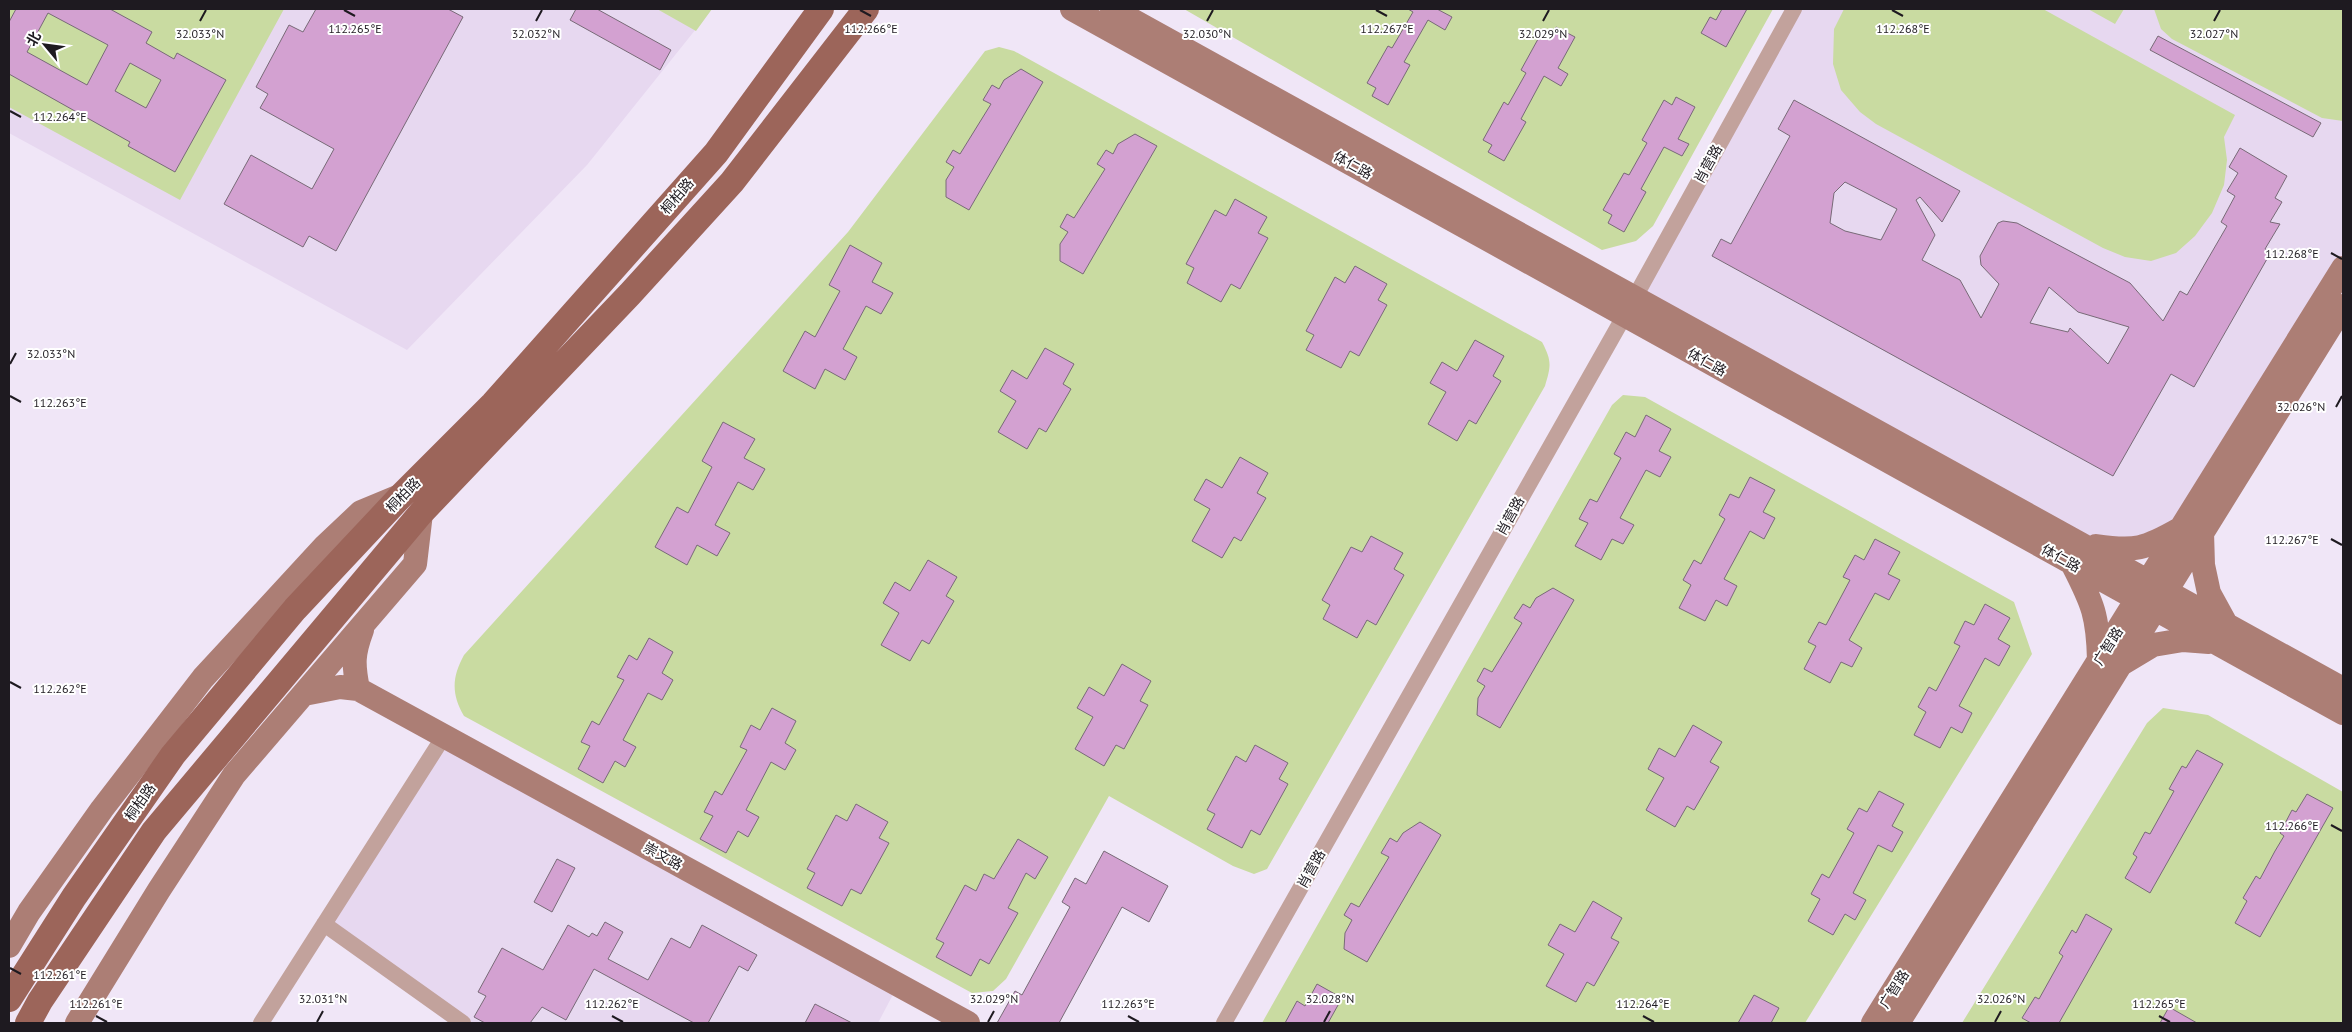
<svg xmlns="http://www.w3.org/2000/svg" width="2352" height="1032" font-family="'PT Sans','Noto Sans SC',sans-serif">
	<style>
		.built { fill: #e7d8f0 }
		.green { fill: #c9dba1 }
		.building { fill: #d3a1d1; stroke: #786a77; fill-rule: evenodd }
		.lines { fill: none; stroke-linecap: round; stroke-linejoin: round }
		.street { stroke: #c2a29c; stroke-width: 16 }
		.secondary { stroke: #ac7e75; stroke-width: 24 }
		.primary { stroke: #9c655a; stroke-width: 26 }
		.ticks { fill: none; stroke: #1e1a20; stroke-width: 2 }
		.labels { text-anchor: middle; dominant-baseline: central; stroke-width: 4; stroke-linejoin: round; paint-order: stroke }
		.street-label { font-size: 14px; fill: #1e1a20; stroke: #fff }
		.ticks-label { font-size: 12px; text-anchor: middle; fill: #1e1a20; stroke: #fff; stroke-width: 4; stroke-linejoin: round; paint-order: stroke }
	</style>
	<rect width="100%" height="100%" fill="#f0e6f7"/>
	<path class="built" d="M 9,9 L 712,9 L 587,165 L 407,350 L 9,133 Z
		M 1794,9 L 2343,9 L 2343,268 L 2181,528 L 2154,544 L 2081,544 L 1635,297 Z
		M 444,736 L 898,985 L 878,1023 L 463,1023 L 324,924 Z"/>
	<path class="green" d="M 9,9 L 284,9 L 180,200 L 9,107 Z
		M 657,9 L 712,9 L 696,31 Z
		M 1184,9 L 1773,9 L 1653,226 L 1636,241 L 1602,250 Z
		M 1844,9 L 2043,9 L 2235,115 L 2224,137 L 2227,160 L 2224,185 L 2212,213 L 2195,236 L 2176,253 L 2151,261 L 2125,257 L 2103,248 L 1876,124 L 1860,112 L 1841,90 L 1833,64 L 1834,29 Z
		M 2088,9 L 2124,9 L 2115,24 Z
		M 2154,9 L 2343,9 L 2343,121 L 2322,118 L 2172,39 L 2161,29 Z
		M 999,47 L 1014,51 L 1542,342 C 1552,361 1551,366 1545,386 L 1267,869 L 1254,874 L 1233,866 L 1109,796 L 1006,979 L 993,991 L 972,993 L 464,716 C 451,694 452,677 464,655 L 848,232 L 985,51 Z
		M 1623,395 L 1645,397 L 2014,602 L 2032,654 L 1805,1023 L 1262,1023 L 1612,405 Z
		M 2163,708 L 2208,715 L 2343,792 L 2343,1023 L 1962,1023 L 2147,723 Z"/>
	<path class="building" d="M 16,9 L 110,9 L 152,32 L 146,43 L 174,59 L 177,53 L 226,80 L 175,172 L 128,146 L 130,142 L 9,74 L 9,22 ZM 48,13 L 108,45 L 87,85 L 27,52 ZM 130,63 L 161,80 L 146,108 L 115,91 Z
		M 316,9 L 448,9 L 463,17 L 336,251 L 309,236 L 303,247 L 224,204 L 251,155 L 312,189 L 334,149 L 260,108 L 268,94 L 256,87 L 289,25 L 303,32 Z
		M 576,9 L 597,9 L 671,50 L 660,70 L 570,20 Z
		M 1408,9 L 1437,9 L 1452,17 L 1445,30 L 1428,20 L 1404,62 L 1410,65 L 1388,105 L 1372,96 L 1376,88 L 1367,83 L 1388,46 L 1392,48 L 1413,12 Z
		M 1722,9 L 1747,9 L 1726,47 L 1701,33 L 1710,17 L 1716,20 Z
		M 1556,27 L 1575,37 L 1558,68 L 1568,74 L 1561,86 L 1544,76 L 1521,119 L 1526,122 L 1504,161 L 1488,152 L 1492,145 L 1483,140 L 1504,102 L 1508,105 L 1526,73 L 1521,70 L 1543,30 L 1552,34 Z
		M 2158,36 L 2321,123 L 2313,137 L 2150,50 Z
		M 1021,69 L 1043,82 L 969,210 L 946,197 L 946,180 L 954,167 L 946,162 L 953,150 L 960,154 L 991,104 L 983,100 L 992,85 L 999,89 L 1004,80 Z
		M 1676,97 L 1695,107 L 1678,139 L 1689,144 L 1682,156 L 1664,147 L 1641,189 L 1646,192 L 1624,232 L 1608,223 L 1612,215 L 1603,210 L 1624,173 L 1629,175 L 1647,143 L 1642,140 L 1664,100 L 1672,105 Z
		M 1794,100 L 1960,191 L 1942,222 L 1920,197 L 1916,200 L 1935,235 L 1922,260 L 1960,280 L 1981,318 L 1999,284 L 1981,265 L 1980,256 L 1998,223 L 2003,221 L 2017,223 L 2130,283 L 2163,321 L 2180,291 L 2187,295 L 2227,226 L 2221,222 L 2235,196 L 2227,191 L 2238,173 L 2229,167 L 2240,148 L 2287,176 L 2275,198 L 2282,202 L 2270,222 L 2280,224 L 2265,249 L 2271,252 L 2194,387 L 2171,374 L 2113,476 L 1712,256 L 1721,239 L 1731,244 L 1790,136 L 1778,129 ZM 1845,182 L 1897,209 L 1881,240 L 1845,231 L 1830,223 L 1834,193 ZM 2049,287 L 2078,312 L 2129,327 L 2108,364 L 2070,328 L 2068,332 L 2030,323 Z
		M 1135,134 L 1157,146 L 1083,274 L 1060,261 L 1060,244 L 1068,232 L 1060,227 L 1067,214 L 1074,218 L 1105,169 L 1097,164 L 1106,150 L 1113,154 L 1118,144 Z
		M 1235,199 L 1267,217 L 1258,233 L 1268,238 L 1240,289 L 1231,284 L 1221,302 L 1187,283 L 1194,268 L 1186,264 L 1215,210 L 1226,216 Z
		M 850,245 L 882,263 L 872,282 L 893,293 L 881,314 L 866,306 L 843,349 L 857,357 L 845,380 L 825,369 L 815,389 L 783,371 L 805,331 L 815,337 L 840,291 L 829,285 Z
		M 1355,266 L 1387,284 L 1378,300 L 1387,305 L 1359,356 L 1350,351 L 1341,368 L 1306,350 L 1314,335 L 1306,331 L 1335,277 L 1345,283 Z
		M 1475,340 L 1504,356 L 1493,376 L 1501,381 L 1476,424 L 1469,420 L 1457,441 L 1428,424 L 1446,392 L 1430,383 L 1442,362 L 1457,371 Z
		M 1045,348 L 1074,364 L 1063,384 L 1071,389 L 1046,432 L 1039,428 L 1027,449 L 998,432 L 1016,401 L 1000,391 L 1012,370 L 1027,379 Z
		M 1646,415 L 1671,429 L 1659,451 L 1671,457 L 1660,477 L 1646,470 L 1620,518 L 1634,525 L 1623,544 L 1612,539 L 1601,560 L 1575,546 L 1588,523 L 1579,519 L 1590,499 L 1597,502 L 1621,458 L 1614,454 L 1626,432 L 1635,437 Z
		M 723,422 L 755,439 L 744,458 L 765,469 L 753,490 L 738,482 L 715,525 L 730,533 L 717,556 L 697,545 L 687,565 L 655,547 L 677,507 L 688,513 L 712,467 L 702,461 Z
		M 1240,457 L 1268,473 L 1257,493 L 1266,498 L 1241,541 L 1234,537 L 1222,558 L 1192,541 L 1210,509 L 1194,500 L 1206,479 L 1222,488 Z
		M 1750,477 L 1775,490 L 1763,512 L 1775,518 L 1764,539 L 1750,531 L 1724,579 L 1737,586 L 1727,606 L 1716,600 L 1705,621 L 1679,608 L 1691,585 L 1683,580 L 1694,560 L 1701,564 L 1725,519 L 1719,515 L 1730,494 L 1739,498 Z
		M 1371,536 L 1403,553 L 1394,569 L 1404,575 L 1376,625 L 1367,620 L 1357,638 L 1323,619 L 1330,605 L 1322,600 L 1351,547 L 1362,552 Z
		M 1875,539 L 1900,552 L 1888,574 L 1900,580 L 1889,600 L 1875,593 L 1849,640 L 1862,648 L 1852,667 L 1841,662 L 1830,683 L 1804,669 L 1816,646 L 1808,642 L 1819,622 L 1826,625 L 1850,580 L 1843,577 L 1855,555 L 1864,560 Z
		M 928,560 L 957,577 L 946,596 L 954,601 L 929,644 L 922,640 L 910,661 L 881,645 L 899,613 L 883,603 L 895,582 L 910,591 Z
		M 1553,588 L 1574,600 L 1500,728 L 1477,715 L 1478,698 L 1485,686 L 1477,681 L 1484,668 L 1492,672 L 1522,623 L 1514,618 L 1523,604 L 1530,608 L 1536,598 Z
		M 1985,604 L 2010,618 L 1998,639 L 2010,646 L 1999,666 L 1985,658 L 1959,706 L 1972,713 L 1962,733 L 1951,727 L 1940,748 L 1914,735 L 1926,712 L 1918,707 L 1929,687 L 1936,691 L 1960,646 L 1954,643 L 1965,621 L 1974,625 Z
		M 649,638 L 673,652 L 662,673 L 673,680 L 662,700 L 648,693 L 623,740 L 636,747 L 625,767 L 615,761 L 603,783 L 578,769 L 590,746 L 581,742 L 592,721 L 599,725 L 624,680 L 617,677 L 629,655 L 637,660 Z
		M 1122,664 L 1151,681 L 1140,701 L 1148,705 L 1124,749 L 1116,745 L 1104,766 L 1075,749 L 1093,717 L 1077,708 L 1089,687 L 1104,696 Z
		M 772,708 L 796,721 L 785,743 L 796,750 L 785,770 L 771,762 L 746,810 L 759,817 L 748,837 L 738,831 L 726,853 L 700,839 L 713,816 L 704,812 L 715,791 L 722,795 L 747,750 L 740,747 L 751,725 L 760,730 Z
		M 1693,725 L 1722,742 L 1710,762 L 1719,767 L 1694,810 L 1687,806 L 1675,827 L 1646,810 L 1664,778 L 1648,769 L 1659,748 L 1675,757 Z
		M 1255,745 L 1288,763 L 1279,779 L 1288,784 L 1260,835 L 1251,830 L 1242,848 L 1207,829 L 1215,814 L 1207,810 L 1236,756 L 1246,762 Z
		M 2197,750 L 2223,764 L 2150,893 L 2125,878 L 2137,857 L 2133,854 L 2145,832 L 2150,834 L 2174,791 L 2169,789 L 2182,766 L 2186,768 Z
		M 1879,791 L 1904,804 L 1892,826 L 1903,832 L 1892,852 L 1878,845 L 1853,893 L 1866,900 L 1855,920 L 1845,914 L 1833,935 L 1808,921 L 1820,899 L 1811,894 L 1822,874 L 1829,878 L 1854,833 L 1847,829 L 1859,808 L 1867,812 Z
		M 2307,794 L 2333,808 L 2260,937 L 2235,923 L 2247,901 L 2243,898 L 2256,876 L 2260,879 L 2275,851 L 2284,836 L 2280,833 L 2292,810 L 2296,812 Z
		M 856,804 L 888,822 L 879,838 L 889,843 L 861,894 L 851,889 L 842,906 L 807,888 L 815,873 L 807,869 L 836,815 L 847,821 Z
		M 1420,822 L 1441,835 L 1367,962 L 1344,949 L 1345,933 L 1352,920 L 1344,915 L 1351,903 L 1359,907 L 1389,857 L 1381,853 L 1390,838 L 1397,842 L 1403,833 Z
		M 1018,839 L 1048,857 L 1035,879 L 1026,873 L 1008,908 L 1018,913 L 989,964 L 980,959 L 971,976 L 936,957 L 944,943 L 936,939 L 965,885 L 976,891 L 984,874 L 994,879 Z
		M 1104,851 L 1168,886 L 1149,922 L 1122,907 L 1059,1023 L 997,1023 L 1015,991 L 1022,995 L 1070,907 L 1062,902 L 1075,878 L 1086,884 Z
		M 557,859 L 575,868 L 552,912 L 534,902 Z
		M 1593,901 L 1622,918 L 1611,938 L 1619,942 L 1594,986 L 1587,982 L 1576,1002 L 1546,986 L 1564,954 L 1548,945 L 1560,924 L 1575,932 Z
		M 2086,914 L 2112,929 L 2059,1023 L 2031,1023 L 2022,1018 L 2035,997 L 2039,999 L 2063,956 L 2059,953 L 2072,930 L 2076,933 Z
		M 605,922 L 623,932 L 608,959 L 648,980 L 671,938 L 690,948 L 702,925 L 757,955 L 748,971 L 739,966 L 708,1023 L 694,1023 L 594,969 L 566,1020 L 542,1007 L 530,1023 L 485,1023 L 474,1017 L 486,996 L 478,992 L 502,948 L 543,970 L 568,925 L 589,937 L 592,933 L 597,936 Z
		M 1317,984 L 1342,998 L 1328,1023 L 1285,1023 L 1297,1001 L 1305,1006 Z
		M 1754,995 L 1779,1008 L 1771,1023 L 1738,1023 Z
		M 815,1004 L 852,1023 L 805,1023 Z
		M 2169,1007 L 2197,1023 L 2160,1023 Z"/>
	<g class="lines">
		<path class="street" d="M 324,924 L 463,1023
			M 261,1023 L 444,736
			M 1224,1023 L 1635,297 L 1794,9"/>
		<path class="secondary" d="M 1072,9 L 2343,713
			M 1112,9 L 2343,689
			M 2202,532 L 2203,565 L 2209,593 L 2226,624
			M 2096,546 C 2135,552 2145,549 2180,529
			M 2073,565 C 2093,604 2098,616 2099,660
			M 2123,663 L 2153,645 L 2183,640 L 2209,642
			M 358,689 L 968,1023
			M 304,694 L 340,687 L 358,689 C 353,664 353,654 362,630
			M 9,946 L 29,912 L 102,809 L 203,678 L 325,546 L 361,512 L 402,495
			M 77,1023 L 159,890 L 234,775 L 415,564 L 421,513
			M 1873,1023 L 2343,268
			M 1898,1023 L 2343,306"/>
		<path class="primary" d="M 9,999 L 74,897 L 173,755 L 295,609 L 402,495 L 493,404 L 716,153 L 821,9
			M 28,1023 L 40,1001 L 154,831 L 421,513 L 630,294 L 732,182 L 866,9"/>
	</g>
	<path class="ticks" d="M 344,10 L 355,16M 860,10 L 871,16M 1376,10 L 1387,16M 1892,10 L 1903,16M 200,21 L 206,10M 536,21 L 542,10M 1207,21 L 1213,10M 1543,21 L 1549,10M 2214,21 L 2220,10M 10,111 L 21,117M 2331,253 L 2342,259M 10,364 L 16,353M 10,396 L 21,402M 2336,407 L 2342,396M 2331,539 L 2342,545M 10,682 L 21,688M 2331,825 L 2342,831M 10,968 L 21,974M 96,1016 L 107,1022M 612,1016 L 623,1022M 1128,1016 L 1139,1022M 1643,1016 L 1654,1022M 2159,1016 L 2170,1022M 317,1022 L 323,1011M 988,1022 L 994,1011M 1324,1022 L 1330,1011M 1995,1022 L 2001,1011"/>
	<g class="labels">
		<g class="street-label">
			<text transform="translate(1708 164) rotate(-61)">肖营路</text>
			<text transform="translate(1353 165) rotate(29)">体仁路</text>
			<text transform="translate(677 196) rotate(-49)">桐柏路</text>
			<text transform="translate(1707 362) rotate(29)">体仁路</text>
			<text transform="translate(403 495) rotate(-46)">桐柏路</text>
			<text transform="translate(1510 516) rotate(-61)">肖营路</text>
			<text transform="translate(2061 558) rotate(29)">体仁路</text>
			<text transform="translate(2108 646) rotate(-58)">广智路</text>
			<text transform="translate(140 802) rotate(-55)">桐柏路</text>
			<text transform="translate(663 856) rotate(29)">崇文路</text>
			<text transform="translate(1311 869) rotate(-61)">肖营路</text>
			<text transform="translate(1894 989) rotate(-58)">广智路</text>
		</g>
	</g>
	<g class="ticks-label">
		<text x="355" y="33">112.265°E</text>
		<text x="871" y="33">112.266°E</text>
		<text x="1387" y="33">112.267°E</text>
		<text x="1903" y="33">112.268°E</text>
		<text x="1543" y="38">32.029°N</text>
		<text x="200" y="38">32.033°N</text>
		<text x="536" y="38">32.032°N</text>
		<text x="1207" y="38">32.030°N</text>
		<text x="2214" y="38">32.027°N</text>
		<text x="60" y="121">112.264°E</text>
		<text x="2292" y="258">112.268°E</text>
		<text x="51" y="358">32.033°N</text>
		<text x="60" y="407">112.263°E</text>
		<text x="2301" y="411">32.026°N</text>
		<text x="2292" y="544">112.267°E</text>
		<text x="60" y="693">112.262°E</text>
		<text x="2292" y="830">112.266°E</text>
		<text x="60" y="979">112.261°E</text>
		<text x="323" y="1003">32.031°N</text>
		<text x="994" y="1003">32.029°N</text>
		<text x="1330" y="1003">32.028°N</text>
		<text x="2001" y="1003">32.026°N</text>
		<text x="96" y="1008">112.261°E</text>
		<text x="612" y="1008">112.262°E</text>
		<text x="1128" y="1008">112.263°E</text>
		<text x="1643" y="1008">112.264°E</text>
		<text x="2159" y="1008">112.265°E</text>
	</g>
	<rect width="2352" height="1032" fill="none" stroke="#1e1a20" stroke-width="20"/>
	<g transform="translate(45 45) rotate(299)" stroke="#ffffff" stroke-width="4" paint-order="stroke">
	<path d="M0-4L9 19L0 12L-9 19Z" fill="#1e1a20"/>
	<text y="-8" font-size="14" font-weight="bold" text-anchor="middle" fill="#1e1a20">北</text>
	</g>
</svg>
